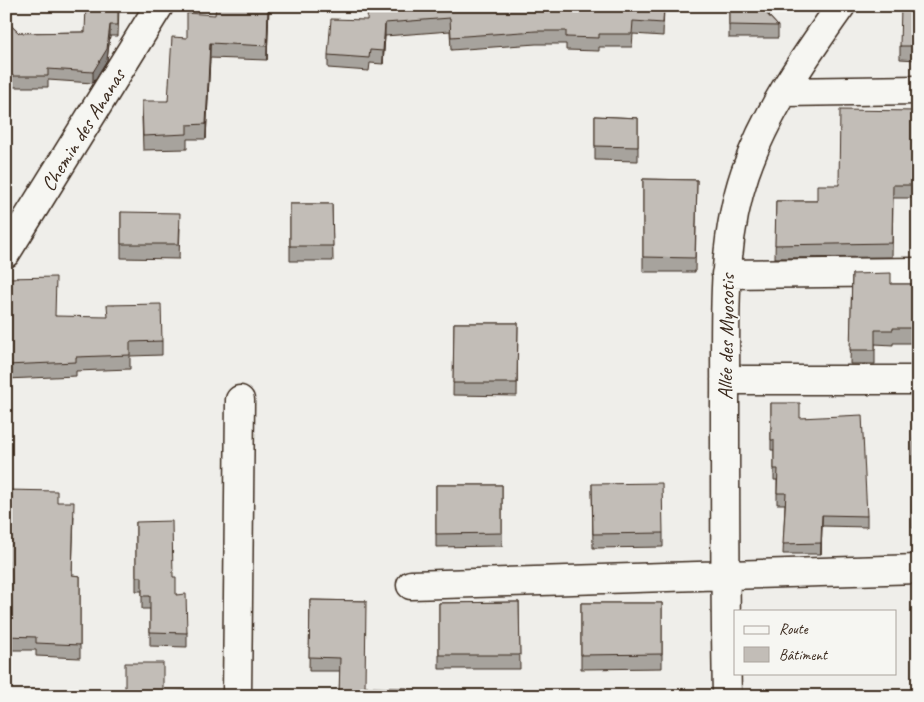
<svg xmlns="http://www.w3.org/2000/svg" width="924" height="702" font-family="Caveat,sans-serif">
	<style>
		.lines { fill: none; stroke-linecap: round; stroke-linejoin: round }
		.street-casing { stroke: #3b2a1e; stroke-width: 31 }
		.street { stroke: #f6f6f2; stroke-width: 28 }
		.wall { fill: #a7a39d; stroke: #3b2a1e }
		.shaded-wall { fill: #888480; stroke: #3b2a1e }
		.building { fill: #c2bdb7; stroke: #3b2a1e }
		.labels { text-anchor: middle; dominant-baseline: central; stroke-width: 4; stroke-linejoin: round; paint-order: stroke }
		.street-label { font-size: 21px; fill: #3b2a1e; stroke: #f6f6f2 }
	</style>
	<rect width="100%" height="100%" fill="#efeeea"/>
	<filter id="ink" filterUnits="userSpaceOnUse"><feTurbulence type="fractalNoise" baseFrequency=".02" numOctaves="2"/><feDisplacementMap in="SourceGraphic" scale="10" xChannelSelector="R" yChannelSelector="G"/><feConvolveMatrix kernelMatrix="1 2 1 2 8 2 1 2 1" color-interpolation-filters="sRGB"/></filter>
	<g filter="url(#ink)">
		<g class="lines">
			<defs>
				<path id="street" d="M 784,92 L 918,90
					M 6,253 L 159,6
					M 726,274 L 918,272
					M 725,380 L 918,380
					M 411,585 L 918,569
					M 237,696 L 240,400
					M 727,696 C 725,597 725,499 725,401 C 726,324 720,247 745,173 C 766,112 804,58 841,6"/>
			</defs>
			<use href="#street" class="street-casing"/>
			<use href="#street" class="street"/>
		</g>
		<path class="wall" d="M 119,6 L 118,36 L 110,36 L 107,60 L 93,83 L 48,80 L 48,87 L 6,87 L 6,21 L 19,33 L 85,32 Z
			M 269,6 L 267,60 L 210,58 L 206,139 L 187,139 L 187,149 L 143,150 L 142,116 L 168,101 L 187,38 L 215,15 Z
			M 664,6 L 663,36 L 633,34 L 632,47 L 599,47 L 599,51 L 566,50 L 566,44 L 536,44 L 451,50 L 450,31 L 385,36 L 383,64 L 370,63 L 369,71 L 328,68 L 328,55 L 367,20 Z
			M 729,6 L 774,6 L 774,9 L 769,16 L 778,26 L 778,38 L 729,38 Z
			M 918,6 L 918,60 L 900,59 L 900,46 Z
			M 918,111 L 918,198 L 893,198 L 892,257 L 775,258 L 776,201 L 817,201 L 839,185 Z
			M 595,116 L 638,118 L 638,161 L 595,160 Z
			M 643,179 L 697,180 L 695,272 L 643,272 Z
			M 290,204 L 332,204 L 333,261 L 290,261 Z
			M 121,212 L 180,228 L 179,259 L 121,258 Z
			M 852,274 L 891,284 L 918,284 L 918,343 L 893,343 L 893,345 L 875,344 L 875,364 L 850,364 Z
			M 6,278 L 55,316 L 162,341 L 162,355 L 130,356 L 130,369 L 76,371 L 76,376 L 6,379 Z
			M 454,323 L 518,323 L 517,396 L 453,395 Z
			M 771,403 L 800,418 L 867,516 L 867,527 L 822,526 L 821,554 L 783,554 L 785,504 L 777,504 L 777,480 L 774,480 L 774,450 L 771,450 Z
			M 914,409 L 918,409 L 918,528 L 912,528 Z
			M 592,484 L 663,533 L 663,547 L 593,548 Z
			M 436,485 L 502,485 L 502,546 L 436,547 Z
			M 6,490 L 57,502 L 74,516 L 72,575 L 80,576 L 80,658 L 36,656 L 36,650 L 6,650 L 7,575 L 6,575 Z
			M 136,522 L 173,577 L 176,595 L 187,633 L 187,647 L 150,646 L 150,609 L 142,609 L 142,591 L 136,591 Z
			M 310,600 L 366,601 L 339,696 L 340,671 L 309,671 Z
			M 519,602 L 520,669 L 439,669 L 439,603 Z
			M 581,603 L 662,603 L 662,668 L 581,669 Z"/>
		<path class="shaded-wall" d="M 268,6 L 269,6 L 267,60 L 267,46 Z
			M 766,6 L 774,6 L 774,9 L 763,23 L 763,10 Z
			M 385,23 L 385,36 L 383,64 L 383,51 Z
			M 110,25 L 110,36 L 107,60 L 93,83 L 93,72 Z
			M 210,43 L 210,58 L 206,139 L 206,124 Z
			M 822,515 L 822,526 L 821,554 L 821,543 Z"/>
		<path class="building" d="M 86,6 L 118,6 L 118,25 L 110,25 L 107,49 L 93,72 L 48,69 L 48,76 L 6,76 L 6,21 L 19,33 L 85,32 Z
			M 216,6 L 268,6 L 267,46 L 210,43 L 206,124 L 187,125 L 187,134 L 143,136 L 142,101 L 168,101 L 172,37 L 187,38 L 187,13 L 215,15 Z
			M 368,6 L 664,6 L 663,23 L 633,21 L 632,34 L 599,34 L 599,38 L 566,37 L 566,31 L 536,31 L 451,37 L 450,18 L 385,23 L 383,51 L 370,50 L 369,58 L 328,55 L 331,19 L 367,20 Z
			M 729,6 L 766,6 L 763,10 L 778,26 L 729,25 Z
			M 901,6 L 918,6 L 918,46 L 900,46 Z
			M 840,110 L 918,111 L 918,185 L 893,185 L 892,243 L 775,245 L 776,201 L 817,201 L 817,185 L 839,185 Z
			M 595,116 L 638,118 L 638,147 L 595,146 Z
			M 643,179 L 697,180 L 695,258 L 643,257 Z
			M 290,204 L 332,204 L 333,246 L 290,246 Z
			M 121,212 L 180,213 L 179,244 L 121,244 Z
			M 891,273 L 891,284 L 918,284 L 918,328 L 893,328 L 893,330 L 875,330 L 875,350 L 850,350 L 852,274 Z
			M 56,277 L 55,316 L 108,317 L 107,305 L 161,304 L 162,341 L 130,342 L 130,355 L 76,357 L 76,362 L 6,365 L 6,278 Z
			M 454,323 L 518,323 L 517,383 L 453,383 Z
			M 771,403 L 800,403 L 800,418 L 862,415 L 867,516 L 822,515 L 821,543 L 783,544 L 786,493 L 777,493 L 778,469 L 774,469 L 774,440 L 771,440 Z
			M 914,409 L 918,409 L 918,513 L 912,513 Z
			M 662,483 L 663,533 L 593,534 L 592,484 Z
			M 436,485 L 502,485 L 502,533 L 436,534 Z
			M 6,490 L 57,491 L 57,502 L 74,502 L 72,575 L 80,576 L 80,645 L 36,643 L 36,637 L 6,636 L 6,601 L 8,561 L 6,561 Z
			M 172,521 L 173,577 L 176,577 L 176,595 L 186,594 L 187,633 L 150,632 L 150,596 L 142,596 L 142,577 L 136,577 L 136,522 Z
			M 310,600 L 366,601 L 365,687 L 407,688 L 407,696 L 339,696 L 340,658 L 309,657 Z
			M 519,602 L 520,655 L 439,655 L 439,603 Z
			M 581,603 L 662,603 L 662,654 L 581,655 Z
			M 125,663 L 163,663 L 163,692 L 189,691 L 189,696 L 125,696 Z"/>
	</g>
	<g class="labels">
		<g class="street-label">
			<text transform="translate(83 130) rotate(-58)">Chemin des Ananas</text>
			<text transform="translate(726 337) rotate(-89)">Allée des Myosotis</text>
		</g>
	</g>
	<rect width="924" height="702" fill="none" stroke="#f6f6f2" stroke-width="25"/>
	<rect x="12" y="12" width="899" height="677" fill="none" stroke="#3b2a1e" stroke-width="2" filter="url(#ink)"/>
	<rect x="734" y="610" width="162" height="65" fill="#f6f6f2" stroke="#aba49d"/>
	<rect x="744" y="626" width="25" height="8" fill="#f6f6f2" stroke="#aba49d"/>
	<text x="779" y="634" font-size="15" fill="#3b2a1e">Route</text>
	<rect x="744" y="647" width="25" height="15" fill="#c2bdb7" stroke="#aba49d"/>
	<text x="779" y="660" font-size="15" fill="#3b2a1e">Bâtiment</text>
</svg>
